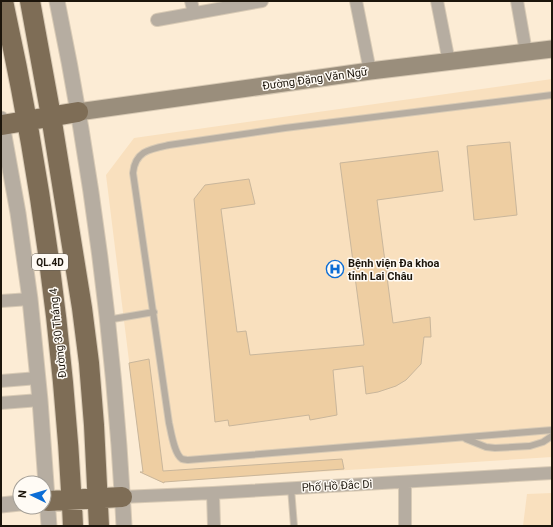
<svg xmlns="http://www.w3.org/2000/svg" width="553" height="527" font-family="Roboto,sans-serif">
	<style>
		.built { fill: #f9e0be }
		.building { fill: #eecea2; stroke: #c9b69b }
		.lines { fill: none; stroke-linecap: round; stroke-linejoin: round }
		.service-casing { stroke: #d8cab5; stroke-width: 8 }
		.minor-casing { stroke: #d8cab5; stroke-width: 14 }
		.tertiary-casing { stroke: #d8cab5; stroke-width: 17 }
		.secondary-casing { stroke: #d8cab5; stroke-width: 19 }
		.trunk-casing { stroke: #d8cab5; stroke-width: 22 }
		.service { stroke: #b6ada1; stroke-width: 6 }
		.minor { stroke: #b6ada1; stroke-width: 12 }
		.tertiary { stroke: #b6ada1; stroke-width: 15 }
		.secondary { stroke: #9a8e7c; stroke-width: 17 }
		.trunk { stroke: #7e6d56; stroke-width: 20 }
		.labels { text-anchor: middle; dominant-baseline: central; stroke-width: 3; stroke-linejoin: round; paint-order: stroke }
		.shield { fill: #fffbf5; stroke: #605a51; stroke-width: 1 }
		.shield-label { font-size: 10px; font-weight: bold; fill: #1c150b }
		.street-label { font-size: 11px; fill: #1c150b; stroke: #fffbf5 }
		.poi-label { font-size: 11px; font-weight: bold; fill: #1c150b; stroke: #fffbf5; text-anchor: start }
	</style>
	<rect width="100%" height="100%" fill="#fcecd5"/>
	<path class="built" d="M 552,79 L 552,457 L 161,482 L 143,474 L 106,175 L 134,138 Z
		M 552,493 L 552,526 L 523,526 L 527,494 Z"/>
	<path class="building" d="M 510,142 L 517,215 L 474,220 L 467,146 Z
		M 438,151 L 443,191 L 377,200 L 393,323 L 430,317 L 431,337 L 424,337 L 421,364 L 406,380 L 396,386 L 378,392 L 366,394 L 363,366 L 333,370 L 337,415 L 310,420 L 309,415 L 229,426 L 228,420 L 215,422 L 194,199 L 205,185 L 249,179 L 255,204 L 221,209 L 237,332 L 246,331 L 250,355 L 364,345 L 340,163 Z
		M 149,359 L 163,471 L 342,459 L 344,469 L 164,482 L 164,483 L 140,472 L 143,472 L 129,363 Z"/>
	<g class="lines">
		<defs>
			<path id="service" d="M 552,95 L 285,128 L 169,145 C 150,149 135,151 133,173 L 169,423 C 171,431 174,454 182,459 C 182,459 187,460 188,460 L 552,430
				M 107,320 L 154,312
				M 466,439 L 486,447 L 495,448 L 530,446 L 543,442 L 552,436
				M 291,488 L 294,526"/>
			<path id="minor" d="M 191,1 L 194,13
				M 356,1 L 370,71
				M 437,1 L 449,62
				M 517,1 L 526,52
				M 157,20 L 262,1
				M 1,301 L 30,299
				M 1,381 L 38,378
				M 1,403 L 40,400
				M 405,482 L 405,526
				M 213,493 L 214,526
				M 122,497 L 213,493 L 552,473"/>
			<path id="tertiary" d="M 57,1 C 93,174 115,350 124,526
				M 1,119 L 18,213 L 30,299 L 40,400 L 49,526
				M 1,505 L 20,503"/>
			<path id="secondary" d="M 78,112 L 370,71 L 552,49"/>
			<path id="trunk" d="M 3,1 C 41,174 65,349 73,526
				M 30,1 L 51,116 L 82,308 L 89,363 L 94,425 L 99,526
				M 2,125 L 78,112
				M 48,501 L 122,497"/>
		</defs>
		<use href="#service" class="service-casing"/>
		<use href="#minor" class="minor-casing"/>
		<use href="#tertiary" class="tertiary-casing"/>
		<use href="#secondary" class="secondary-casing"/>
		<use href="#trunk" class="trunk-casing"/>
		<use href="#service" class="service"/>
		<use href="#minor" class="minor"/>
		<use href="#tertiary" class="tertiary"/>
		<use href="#secondary" class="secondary"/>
		<use href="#trunk" class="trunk"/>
	</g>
	<defs>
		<symbol id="hospital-ring" viewBox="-11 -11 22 22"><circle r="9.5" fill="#fffbf5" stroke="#0c6dd5" stroke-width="1.5"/><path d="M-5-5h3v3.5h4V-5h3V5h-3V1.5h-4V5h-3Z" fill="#0c6dd5"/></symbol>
	</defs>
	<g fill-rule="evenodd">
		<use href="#hospital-ring" x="325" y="259" width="20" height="20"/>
	</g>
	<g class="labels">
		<rect class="shield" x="32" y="254" width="36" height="16" rx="3"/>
		<g class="shield-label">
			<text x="50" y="262">QL.4D</text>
		</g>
		<g class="street-label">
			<text transform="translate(315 79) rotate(-8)">Đường Đặng Văn Ngữ</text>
			<text transform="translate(58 333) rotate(-96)">Đường 30 Tháng 4</text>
			<text transform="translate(337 486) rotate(-3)">Phố Hồ Đắc Di</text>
		</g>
		<g class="poi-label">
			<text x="348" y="263">Bệnh viện Đa khoa<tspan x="348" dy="13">tỉnh Lai Châu</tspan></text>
		</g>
	</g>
	<rect width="553" height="527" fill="none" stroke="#1c150b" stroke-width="4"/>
	<g transform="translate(32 495) rotate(275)"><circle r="19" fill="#fffbf5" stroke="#a49f97"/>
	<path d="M0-3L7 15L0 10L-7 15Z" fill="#0c6dd5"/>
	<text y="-6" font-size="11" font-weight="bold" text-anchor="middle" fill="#1c150b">N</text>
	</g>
</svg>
